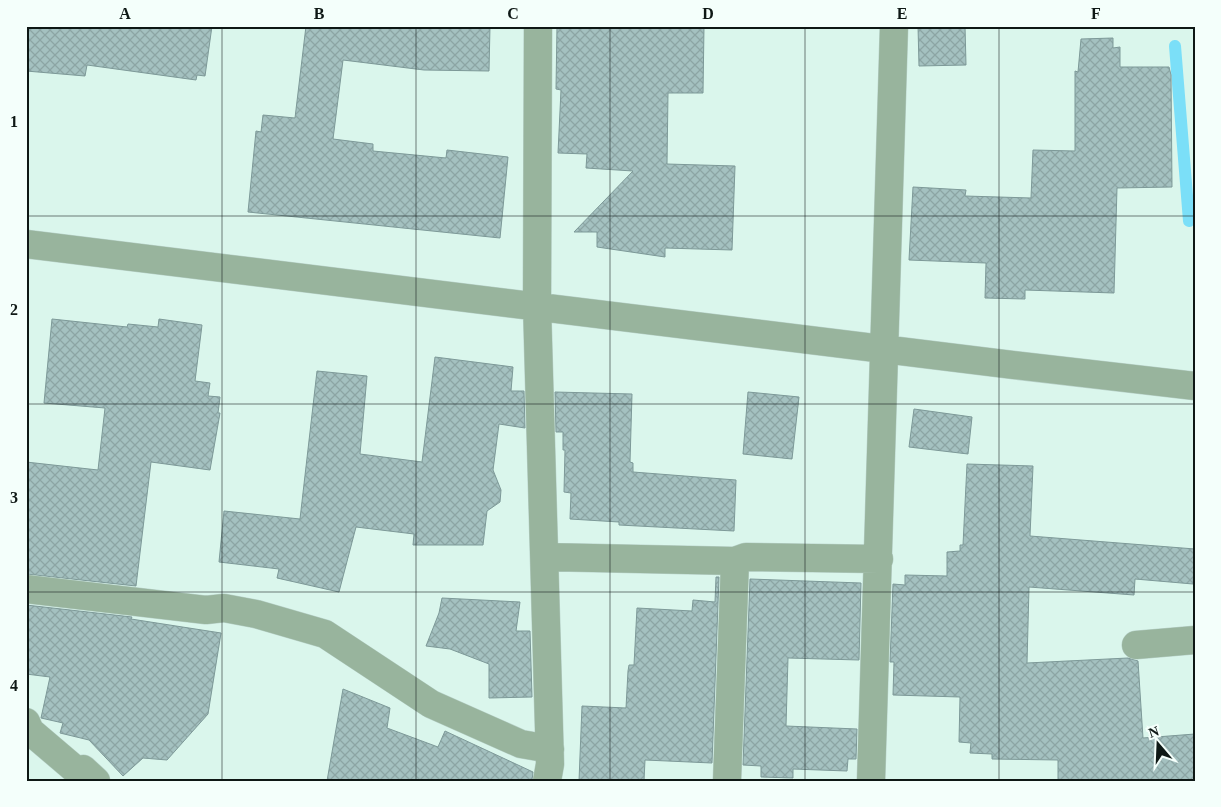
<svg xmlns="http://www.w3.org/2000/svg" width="1221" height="807" font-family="'Times New Roman',serif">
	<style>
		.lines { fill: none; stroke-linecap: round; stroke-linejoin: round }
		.stream { stroke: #7bdff8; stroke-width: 12 }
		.building { fill: url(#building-cross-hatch); stroke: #7d9998 }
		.minor-casing { stroke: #b9d2ca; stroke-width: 29 }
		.minor { stroke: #98b49d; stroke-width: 28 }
		.grid { fill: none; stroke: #0e1815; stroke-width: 1; stroke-opacity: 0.55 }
		.neatline { fill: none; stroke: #0e1815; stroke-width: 2 }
		.grid-label { font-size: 16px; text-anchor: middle; font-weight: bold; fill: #0e1815 }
	</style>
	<defs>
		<pattern id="building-cross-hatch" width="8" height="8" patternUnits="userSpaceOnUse" patternTransform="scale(1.25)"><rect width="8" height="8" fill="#a4c1c0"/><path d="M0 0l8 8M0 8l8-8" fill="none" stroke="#8ca5a4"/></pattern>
	</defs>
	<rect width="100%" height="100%" fill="#daf6ec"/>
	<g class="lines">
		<path class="stream" d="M 1175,46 L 1189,221"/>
	</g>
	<path class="building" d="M 26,26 L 212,26 L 205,76 L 197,75 L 196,80 L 87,65 L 85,76 L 26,71 Z
		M 306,26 L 490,26 L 489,71 L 424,70 L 343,60 L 333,139 L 373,144 L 373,151 L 446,158 L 447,150 L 508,157 L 500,238 L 248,212 L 256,131 L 261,132 L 263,115 L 295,118 Z
		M 557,26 L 704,26 L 703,93 L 668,93 L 667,164 L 735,166 L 732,250 L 665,248 L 665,257 L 597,247 L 597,232 L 574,232 L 633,171 L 586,168 L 587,154 L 558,153 L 561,90 L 556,89 Z
		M 918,26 L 965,26 L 966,65 L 919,66 Z
		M 1113,38 L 1113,48 L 1120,47 L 1120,67 L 1169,67 L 1171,75 L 1172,187 L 1117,188 L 1114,293 L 1025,290 L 1025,299 L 985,298 L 986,263 L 909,260 L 913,187 L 966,190 L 965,196 L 1031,198 L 1033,150 L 1075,151 L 1075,71 L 1078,72 L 1081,39 Z
		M 52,319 L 127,327 L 128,324 L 158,327 L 159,319 L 202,325 L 195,381 L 210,383 L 208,396 L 220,397 L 218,413 L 220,413 L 210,470 L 151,462 L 136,586 L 26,574 L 26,462 L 98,470 L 105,408 L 44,403 Z
		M 435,357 L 513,367 L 511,391 L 524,391 L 525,428 L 499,424 L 493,470 L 501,490 L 500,502 L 487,511 L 483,545 L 413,545 L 414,534 L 356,527 L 339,592 L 277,578 L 279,569 L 219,562 L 224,511 L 300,519 L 317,371 L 367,376 L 360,454 L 422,462 Z
		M 555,392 L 632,394 L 630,462 L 633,463 L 633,472 L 736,480 L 734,531 L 619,525 L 619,522 L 570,519 L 571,493 L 564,492 L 565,450 L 563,450 L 563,432 L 556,432 Z
		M 748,392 L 799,397 L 792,459 L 743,454 Z
		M 914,409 L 972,417 L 968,454 L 909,447 Z
		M 967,464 L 1033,466 L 1030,536 L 1195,549 L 1193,584 L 1135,579 L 1134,595 L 1029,587 L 1027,663 L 1128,658 L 1138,661 L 1143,738 L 1195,734 L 1195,781 L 1058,781 L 1058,760 L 992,759 L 992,754 L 970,753 L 971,743 L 959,742 L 960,697 L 893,695 L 894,662 L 890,662 L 893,584 L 905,585 L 905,575 L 947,576 L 947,552 L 960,551 L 960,545 L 963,545 Z
		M 716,577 L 719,577 L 712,763 L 645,760 L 644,781 L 579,781 L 582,706 L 626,708 L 628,671 L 629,665 L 634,665 L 637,608 L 692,611 L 693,600 L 715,602 Z
		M 750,579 L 861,583 L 859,660 L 788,658 L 786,726 L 857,729 L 856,759 L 848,759 L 847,771 L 793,769 L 793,778 L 761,777 L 761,766 L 743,765 Z
		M 442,598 L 520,602 L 516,631 L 530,631 L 532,697 L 489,698 L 489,664 L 450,649 L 426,646 L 439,613 Z
		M 26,605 L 132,617 L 131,619 L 221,633 L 208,714 L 167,760 L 143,758 L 123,776 L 89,740 L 60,733 L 63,723 L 41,718 L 50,677 L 26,674 Z
		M 343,689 L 390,708 L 387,728 L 438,747 L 445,731 L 533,772 L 532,781 L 327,781 Z"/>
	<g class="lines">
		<defs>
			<path id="minor" d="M 538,26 L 537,305 L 550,764 L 547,781
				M 26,244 C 416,290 805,342 1195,386
				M 546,557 L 735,561 L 746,557 L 879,559
				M 26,589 L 206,610 L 224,608 L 256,614 L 325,634 L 431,704 L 521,744 L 550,749
				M 1136,645 L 1195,640
				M 26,722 L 30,731 L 77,771 L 83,769 L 96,781
				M 727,781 L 735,561
				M 871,781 L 894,26"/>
		</defs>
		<use href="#minor" class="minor-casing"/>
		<use href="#minor" class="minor"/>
	</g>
	<path class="grid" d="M 222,26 L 222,781M 416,26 L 416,781M 610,26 L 610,781M 805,26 L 805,781M 999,26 L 999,781M 26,216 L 1195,216M 26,404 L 1195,404M 26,592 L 1195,592"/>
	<rect width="1221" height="807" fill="none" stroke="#f4fffb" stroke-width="55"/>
	<g transform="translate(1158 744) rotate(341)" stroke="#f4fffb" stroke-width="4" paint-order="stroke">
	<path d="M0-4L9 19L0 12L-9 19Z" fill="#0e1815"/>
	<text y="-8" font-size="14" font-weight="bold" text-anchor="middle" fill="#0e1815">N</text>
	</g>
	<rect x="28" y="28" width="1166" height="752" class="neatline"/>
	<g class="grid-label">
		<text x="125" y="19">A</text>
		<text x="319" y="19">B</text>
		<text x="513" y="19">C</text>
		<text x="708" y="19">D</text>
		<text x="902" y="19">E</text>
		<text x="1096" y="19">F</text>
		<text x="14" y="127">1</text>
		<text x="14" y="315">2</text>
		<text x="14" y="503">3</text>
		<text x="14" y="691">4</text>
	</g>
</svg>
